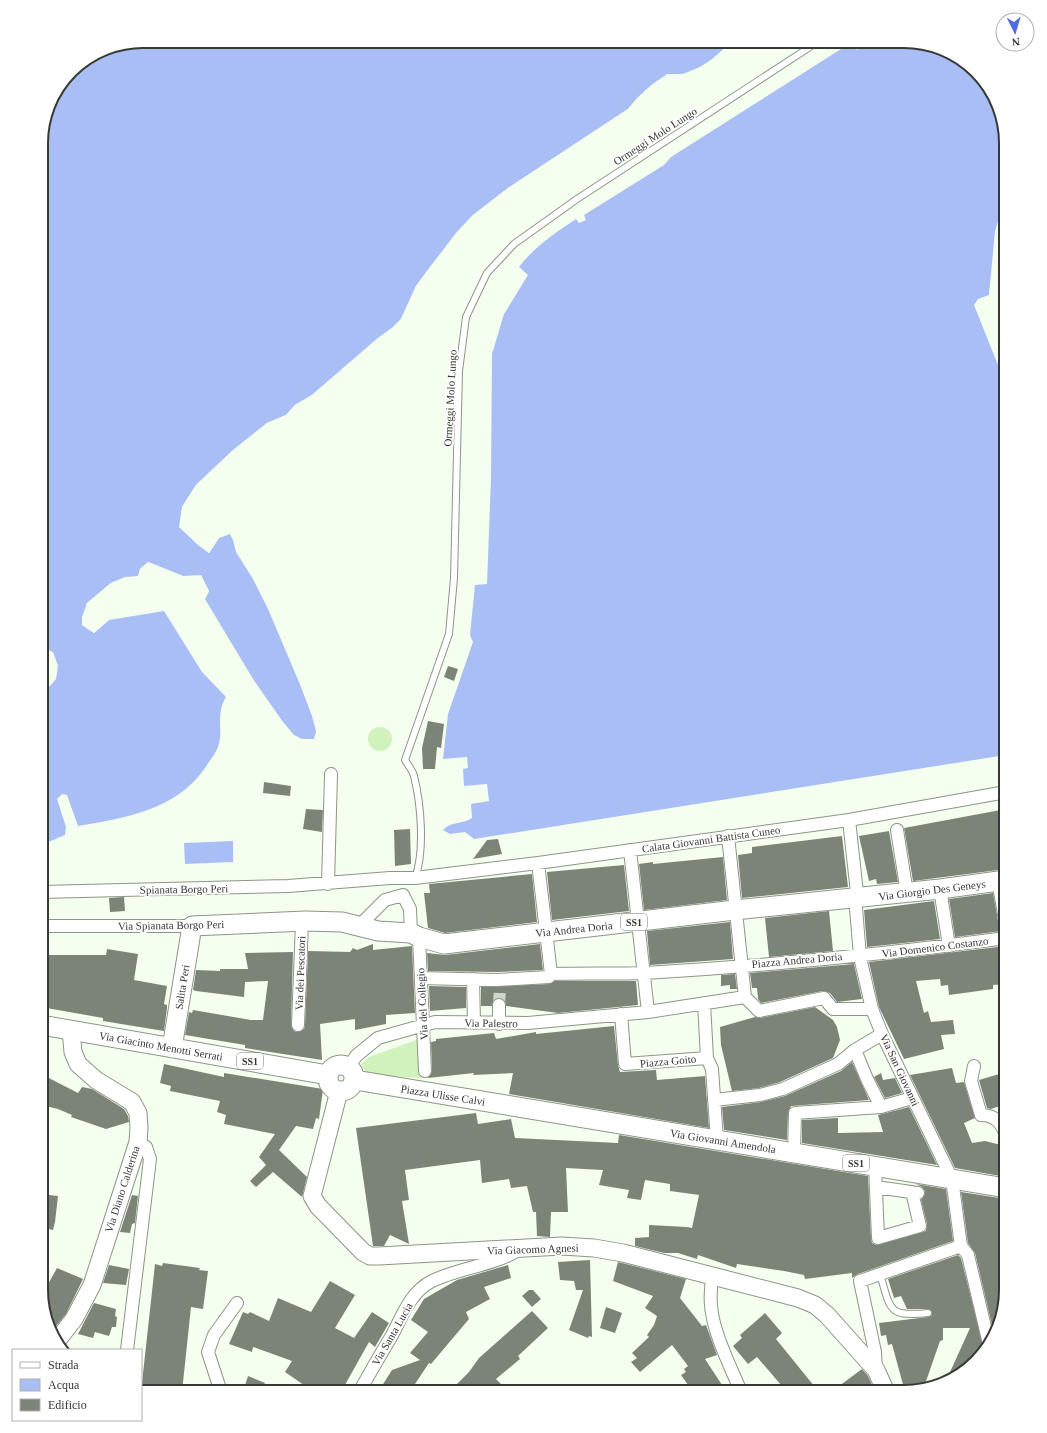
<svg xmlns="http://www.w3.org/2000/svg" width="1047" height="1433" font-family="'Times New Roman',serif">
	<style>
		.green { fill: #d1f2bc }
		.water { fill: #aabef6 }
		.pier { fill: #f5ffef }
		.building { fill: #7c8477 }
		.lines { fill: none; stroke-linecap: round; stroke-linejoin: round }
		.street-tunnel { stroke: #cfd8ca; stroke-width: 12; stroke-dasharray: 12 6; stroke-linecap: butt }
		.lane-casing { stroke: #8c9587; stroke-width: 8 }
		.street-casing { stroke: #8c9587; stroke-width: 14 }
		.secondary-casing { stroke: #8c9587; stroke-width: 19 }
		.primary-casing { stroke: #8c9587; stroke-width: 21 }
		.lane { stroke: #fff; stroke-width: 6 }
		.street { stroke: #fff; stroke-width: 12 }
		.secondary { stroke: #fff; stroke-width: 17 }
		.primary { stroke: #fff; stroke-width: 19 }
		.labels { text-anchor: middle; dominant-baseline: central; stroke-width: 4; stroke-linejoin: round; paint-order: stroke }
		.shield { fill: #fff; stroke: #727571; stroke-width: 1 }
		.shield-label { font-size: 10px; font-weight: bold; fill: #363a34 }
		.street-label { font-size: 11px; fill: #363a34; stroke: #fff }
		.rim { fill: none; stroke: #363a34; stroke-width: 2 }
	</style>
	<rect width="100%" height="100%" fill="#f5ffef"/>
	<path class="green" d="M368 739a12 12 0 1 1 24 0a12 12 0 1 1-24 0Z
		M 419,1039 L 421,1078 L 372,1075 C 366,1072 363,1070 361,1064 L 369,1057 Z"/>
	<path class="water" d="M 143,41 L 731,41 C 718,55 702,70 683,74 C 677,76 670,73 665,76 C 650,84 639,96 628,109 L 508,188 L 473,215 L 457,232 L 427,271 L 416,286 L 401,319 L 392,328 L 378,338 L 312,395 L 295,405 L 286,415 L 267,423 L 232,451 L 196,485 L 182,507 L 180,527 L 209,553 L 219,538 L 230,534 L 233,540 L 236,552 L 253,579 L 268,609 L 299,682 L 312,716 L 316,731 L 314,739 L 302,739 L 294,735 L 283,722 L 253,679 L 205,599 L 209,591 L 201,576 L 183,576 L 148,562 L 140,569 L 138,577 L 125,577 L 111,583 L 87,603 L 82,625 L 94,633 L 109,620 L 164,611 L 202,672 L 226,697 C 215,715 224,730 218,747 C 215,755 209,761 205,768 C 176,810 125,818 78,826 L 67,795 L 62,794 L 57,799 L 66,827 L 65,835 L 41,845 L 41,136 L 52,98 L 76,66 L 104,49 Z
		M 870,41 L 910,41 L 955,55 L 992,92 L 1006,143 L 1006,204 L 999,217 L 989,295 L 978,299 L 974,305 L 1006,385 L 1006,755 L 474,839 L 465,832 L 450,834 L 443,830 C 451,821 461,825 472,818 L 471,804 L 489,801 L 487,784 L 464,786 L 463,769 L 468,768 L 467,757 L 443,759 L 448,714 L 473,642 L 470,635 L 475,585 L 487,584 L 491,478 L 492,354 L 504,314 L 528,275 L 519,267 C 534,247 555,233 576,219 L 579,223 L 586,220 L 584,215 L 664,165 L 671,157 L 852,42 L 857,50 Z
		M 233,841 L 233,862 L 185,864 L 184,843 Z"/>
	<path class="pier" d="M 731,41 L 732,42 L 718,57 L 701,69 L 683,76 L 667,76 L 640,98 L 629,110 L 510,189 L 475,217 L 458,233 L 429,272 L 418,287 L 402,320 L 393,330 L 379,339 L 313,397 L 297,407 L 287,416 L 268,425 L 234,452 L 198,486 L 184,508 L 182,526 L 209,550 L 218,536 L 231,532 L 219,538 L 209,553 L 198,545 L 179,527 L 182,507 L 196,485 L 232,451 L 267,423 L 286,415 L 295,405 L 312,395 L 378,338 L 392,328 L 401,319 L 416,286 L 427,271 L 457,232 L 473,215 L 508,188 L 628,109 L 638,97 L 667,74 L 683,74 L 700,67 L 717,56 Z
		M 1006,204 L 997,231 L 993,280 L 991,294 L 989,295 L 995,231 L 1002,209 Z
		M 148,562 L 183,576 L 201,575 L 209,591 L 205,599 L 203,598 L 207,591 L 199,577 L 183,578 L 149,564 L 142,570 L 139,578 L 126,579 L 112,585 L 89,604 L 84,624 L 89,629 L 94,631 L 109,618 L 109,620 L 94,633 L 82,625 L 82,617 L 87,603 L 111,583 L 125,577 L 138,576 L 140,569 Z
		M 41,647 L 53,652 L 58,666 L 56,679 L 50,686 L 41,688 Z"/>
	<path class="building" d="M 448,666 L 458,669 L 454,681 L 444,677 Z
		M 428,721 L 444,724 L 441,748 L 437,747 L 435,769 L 423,769 L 422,748 Z
		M 264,782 L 291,786 L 290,796 L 263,793 Z
		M 306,809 L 323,810 L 322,832 L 303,829 Z
		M 1006,809 L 1006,869 L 913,881 L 904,828 Z
		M 410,829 L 411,864 L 395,866 L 394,830 Z
		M 889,831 L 898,882 L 877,884 L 876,879 L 869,881 L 859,836 Z
		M 842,836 L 848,887 L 742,898 L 738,855 L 752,853 L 752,847 Z
		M 498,839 L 502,854 L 473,859 L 487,840 Z
		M 723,857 L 727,900 L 644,910 L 639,864 L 653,862 L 653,864 Z
		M 624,865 L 629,911 L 552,920 L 547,872 Z
		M 532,874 L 537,922 L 445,933 L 428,928 L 424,893 L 430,893 L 429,884 Z
		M 993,893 L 999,926 L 1002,931 L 955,937 L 949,899 Z
		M 124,897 L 125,911 L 110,912 L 109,898 Z
		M 934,901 L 940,939 L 867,947 L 864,910 Z
		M 829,911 L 833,951 L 769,957 L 765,918 Z
		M 730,922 L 733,959 L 650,965 L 647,931 Z
		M 373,944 L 373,950 L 412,946 L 415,1013 L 386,1015 L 386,1024 L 355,1030 L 355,1019 L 320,1024 L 322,1060 L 245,1048 L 245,1045 L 185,1035 L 189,1012 L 192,1013 L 193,1010 L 251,1020 L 263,1020 L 268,981 L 245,982 L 244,997 L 196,991 L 193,990 L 196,970 L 220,971 L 220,969 L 248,969 L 245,953 L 293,952 L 291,1025 L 294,1031 L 298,1032 L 304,1029 L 305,1025 L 308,951 L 350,952 L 353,948 L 357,950 Z
		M 540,944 L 543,970 L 497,972 L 428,971 L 427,953 L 445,955 Z
		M 1006,946 L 1006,984 L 993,985 L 993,989 L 949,995 L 948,985 L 941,986 L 940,979 L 916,981 L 924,1013 L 928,1011 L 931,1022 L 953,1020 L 955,1034 L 941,1035 L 944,1049 L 904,1059 L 879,1007 L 869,962 Z
		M 107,949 L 138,954 L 134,980 L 167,986 L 164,1004 L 167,1005 L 167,1008 L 164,1031 L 103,1021 L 103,1018 L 41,1007 L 41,955 L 106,955 Z
		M 854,964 L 862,999 L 837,1002 L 830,993 L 823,991 L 761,1003 L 758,999 L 757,988 L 752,988 L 750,973 Z
		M 735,974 L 737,989 L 730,989 L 730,985 L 721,986 L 721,975 Z
		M 555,981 L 636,981 L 638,1005 L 558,1013 L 506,1006 L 505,1001 L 499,998 L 493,1001 L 492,1006 L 481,1006 L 481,987 L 549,984 Z
		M 429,986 L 466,987 L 466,1008 L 430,1011 Z
		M 815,1007 L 833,1020 L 837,1027 L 840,1040 L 833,1058 L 780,1082 L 759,1088 L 732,1091 L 721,1045 L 720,1027 L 755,1017 L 760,1018 Z
		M 614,1026 L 618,1065 L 620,1072 L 656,1070 L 657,1080 L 705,1076 L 709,1128 L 509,1094 L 513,1073 L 473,1075 L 474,1073 L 428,1078 L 432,1071 L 431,1042 L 436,1041 L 436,1039 L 494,1033 L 496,1039 L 536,1032 L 536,1034 Z
		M 852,1062 L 869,1100 L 791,1106 L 788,1113 L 787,1140 L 724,1130 L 722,1107 L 761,1102 L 785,1096 L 841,1071 Z
		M 164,1064 L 224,1077 L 224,1073 L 323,1089 L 319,1119 L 316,1118 L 313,1129 L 296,1126 L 279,1150 L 307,1177 L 302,1197 L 273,1172 L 256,1187 L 250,1181 L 266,1165 L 259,1157 L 275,1134 L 224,1124 L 226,1115 L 217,1112 L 220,1101 L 170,1091 L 171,1086 L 160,1083 Z
		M 952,1068 L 956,1083 L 964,1082 L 975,1118 L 964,1123 L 972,1143 L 985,1141 L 1005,1146 L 1002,1166 L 1006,1167 L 1006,1177 L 955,1168 L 910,1075 Z
		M 1006,1072 L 1006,1104 L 991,1109 L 987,1108 L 979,1080 Z
		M 881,1073 L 883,1080 L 895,1078 L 902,1093 L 885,1098 L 874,1077 Z
		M 41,1074 L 78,1093 L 82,1087 L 92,1089 L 124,1109 L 128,1116 L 129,1122 L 106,1129 L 71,1117 L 72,1115 L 58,1109 L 41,1105 Z
		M 909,1107 L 937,1165 L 802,1143 L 802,1120 L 838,1118 L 838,1133 L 883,1132 L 878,1115 Z
		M 476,1113 L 478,1124 L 511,1119 L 515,1138 L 618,1143 L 619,1135 L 868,1176 L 871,1238 L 872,1243 L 876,1245 L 926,1231 L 927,1224 L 921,1200 L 925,1194 L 925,1191 L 922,1187 L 916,1184 L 946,1189 L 953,1241 L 858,1274 L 852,1278 L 852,1273 L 805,1279 L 804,1275 L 784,1271 L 737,1264 L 736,1268 L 698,1255 L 697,1259 L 678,1253 L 664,1253 L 635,1246 L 635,1238 L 649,1237 L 649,1225 L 687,1227 L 692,1228 L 699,1195 L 670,1191 L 670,1184 L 645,1180 L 641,1200 L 627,1198 L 629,1190 L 599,1185 L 603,1170 L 566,1168 L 568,1212 L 551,1212 L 550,1237 L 537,1236 L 536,1212 L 533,1212 L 527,1186 L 511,1188 L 509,1179 L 482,1183 L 480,1160 L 405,1170 L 409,1200 L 402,1201 L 409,1244 L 390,1235 L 384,1246 L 373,1246 L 356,1128 Z
		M 961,1192 L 1006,1199 L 1006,1290 L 994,1334 L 975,1253 L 968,1243 Z
		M 41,1194 L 58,1196 L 55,1222 L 53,1230 L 41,1227 Z
		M 132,1195 L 138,1196 L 135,1223 L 132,1224 L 130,1233 L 120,1232 Z
		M 958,1255 L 961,1258 L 984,1349 L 955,1378 L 946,1381 L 970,1328 L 943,1328 L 943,1340 L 940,1341 L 924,1387 L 905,1392 L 892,1344 L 888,1345 L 886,1335 L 881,1336 L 879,1323 L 928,1317 L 932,1315 L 932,1312 L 928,1309 L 907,1309 L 901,1296 L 894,1298 L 888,1279 Z
		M 590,1260 L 592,1337 L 589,1336 L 588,1338 L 569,1330 L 583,1290 L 576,1290 L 574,1281 L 560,1280 L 558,1262 Z
		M 618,1262 L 686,1279 L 680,1298 L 702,1326 L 706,1325 L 717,1355 L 705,1359 L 724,1388 L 718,1392 L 693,1392 L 681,1375 L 686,1372 L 684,1369 L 688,1366 L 672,1345 L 640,1372 L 631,1362 L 637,1358 L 632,1353 L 649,1337 L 647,1335 L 654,1325 L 657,1316 L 645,1308 L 653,1296 L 613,1281 Z
		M 163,1263 L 200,1268 L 199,1270 L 208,1271 L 203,1309 L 191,1307 L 182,1392 L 141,1392 L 155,1264 L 162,1266 Z
		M 109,1265 L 129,1269 L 126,1285 L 103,1283 Z
		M 508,1265 L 511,1278 L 484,1287 L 490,1299 L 466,1312 L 469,1319 L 431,1364 L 429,1363 L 415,1384 L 434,1392 L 378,1392 L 392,1370 L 420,1360 L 410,1353 L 428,1332 L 411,1320 L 424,1299 L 457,1280 Z
		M 57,1268 L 83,1279 L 66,1314 L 52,1331 L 42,1295 Z
		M 330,1281 L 355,1295 L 335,1328 L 354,1338 L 372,1312 L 389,1323 L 375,1347 L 369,1342 L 341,1392 L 314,1392 L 285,1372 L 292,1361 L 253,1347 L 252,1352 L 229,1344 L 243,1312 L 248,1314 L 250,1312 L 269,1321 L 278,1298 L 311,1312 Z
		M 529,1290 L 533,1290 L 541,1299 L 532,1307 L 522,1296 Z
		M 94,1303 L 116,1309 L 115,1316 L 117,1317 L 116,1327 L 112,1327 L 109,1336 L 95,1332 L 93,1338 L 78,1334 Z
		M 606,1307 L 622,1313 L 615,1333 L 600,1328 Z
		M 532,1311 L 548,1328 L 518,1356 L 520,1359 L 496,1379 L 509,1392 L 449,1392 L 469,1372 L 479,1358 Z
		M 765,1313 L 782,1333 L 776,1339 L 819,1392 L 787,1392 L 757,1357 L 748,1364 L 733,1346 L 742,1338 L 740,1335 Z
		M 862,1369 L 868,1376 L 875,1392 L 831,1392 Z
		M 248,1376 L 265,1383 L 260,1392 L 243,1392 Z"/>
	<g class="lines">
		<path class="street-tunnel" d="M 499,1005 L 500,987"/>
		<defs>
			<path id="lane" d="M 415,878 C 425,851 421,804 414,776 C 413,771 408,765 405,760 L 449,634 L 454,578 L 459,371 L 466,317 L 487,273 L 514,244 L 577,199 L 819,41
				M 880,1274 C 891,1310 887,1317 928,1313"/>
			<path id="street" d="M 849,820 L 857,893
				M 897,830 L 907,893
				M 728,836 L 745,997 L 759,1011 L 824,998 L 833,1009 L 872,1009
				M 630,850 L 648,1012
				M 538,863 L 551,974 C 583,973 614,974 645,973 C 766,966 886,954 1006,938
				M 998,881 L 1006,925
				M 328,884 L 331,774
				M 940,889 L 949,946
				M 41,892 L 288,886 L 390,878 L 415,878 L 538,863 L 849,820 L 1006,792
				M 403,895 L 410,909 L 411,933
				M 856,908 L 860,957 L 872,1009 L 882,1034 L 952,1179 L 961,1246 L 968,1255 L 989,1344
				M 41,926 L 192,926
				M 359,926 L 385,900 L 403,895
				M 419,937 L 425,1071
				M 421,978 L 497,980 L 549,977 L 551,974
				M 473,979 L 474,1023
				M 621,1014 L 625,1064 L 707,1058 L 704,1003
				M 499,1024 L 499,1005
				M 298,1025 L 302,922
				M 855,1050 L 867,1079 L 881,1107
				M 707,1058 L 712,1069 L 717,1140
				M 974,1066 L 971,1081 L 981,1115 C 996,1115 1001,1123 1006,1135
				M 349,1067 L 356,1056 L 378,1038 L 435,1022 L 528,1023 L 648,1012 L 745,997
				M 714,1100 L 760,1095 L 783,1089 L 838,1064 L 855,1050 L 882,1034
				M 794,1153 L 795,1113 L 881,1107 L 912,1098
				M 875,1166 L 878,1238 L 920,1226 L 912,1192
				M 876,1187 L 918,1193
				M 713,1276 C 703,1317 726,1355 741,1392
				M 127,1350 L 150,1159 L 146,1147 L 138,1142
				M 876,1370 L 875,1352 L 860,1281 L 961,1246
				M 221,1392 L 208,1352 L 214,1335 L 237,1303
				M 359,1392 C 370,1373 380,1355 391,1337 C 402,1317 410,1292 432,1281 C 459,1268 496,1265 520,1249"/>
			<path id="secondary" d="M 339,1091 L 312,1196 L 318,1206 L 363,1252 L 370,1256 L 379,1256 L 562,1246 L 594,1248 L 623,1253 L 798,1298 L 815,1305 L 827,1315 L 876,1370 L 886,1392
				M 56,1342 L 74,1319 L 92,1285 L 130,1167 L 138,1142 L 139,1128 L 138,1113 L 132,1102 L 96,1080 L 78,1064 L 73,1052 L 71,1030"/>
			<path id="primary" d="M 41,1025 L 328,1075
				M 172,1048 L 192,926 L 305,921 L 342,922 L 378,931 L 411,933 L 419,937 L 444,944 L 735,910 L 940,889 L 1006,880
				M328 1078a13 13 0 1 1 26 0a13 13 0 1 1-26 0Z
				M 355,1080 L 1006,1188"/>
		</defs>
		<use href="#lane" class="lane-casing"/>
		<use href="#street" class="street-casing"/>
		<use href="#secondary" class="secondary-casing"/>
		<use href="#primary" class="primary-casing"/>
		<use href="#lane" class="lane"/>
		<use href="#street" class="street"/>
		<use href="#secondary" class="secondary"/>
		<use href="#primary" class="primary"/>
	</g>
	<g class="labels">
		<g class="shield">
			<rect x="621" y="914" width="26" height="16" rx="3"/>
			<rect x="237" y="1053" width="26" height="16" rx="3"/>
			<rect x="843" y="1155" width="26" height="16" rx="3"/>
		</g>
		<g class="shield-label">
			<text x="634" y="922">SS1</text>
			<text x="250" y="1061">SS1</text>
			<text x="856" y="1163">SS1</text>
		</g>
		<g class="street-label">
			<text transform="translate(655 136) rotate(-33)">Ormeggi Molo Lungo</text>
			<text transform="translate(450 398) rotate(-87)">Ormeggi Molo Lungo</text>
			<text transform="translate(711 839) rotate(-8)">Calata Giovanni Battista Cuneo</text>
			<text transform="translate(184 889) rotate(-1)">Spianata Borgo Peri</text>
			<text transform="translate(932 890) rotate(-7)">Via Giorgio Des Geneys</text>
			<text transform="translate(171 925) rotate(-1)">Via Spianata Borgo Peri</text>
			<text transform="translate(574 929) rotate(-6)">Via Andrea Doria</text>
			<text transform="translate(935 947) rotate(-7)">Via Domenico Costanzo</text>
			<text transform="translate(797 960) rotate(-5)">Piazza Andrea Doria</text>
			<text transform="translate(300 973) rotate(-88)">Via dei Pescatori</text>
			<text transform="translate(182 987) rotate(-81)">Salita Peri</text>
			<text transform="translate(422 1004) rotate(-93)">Via del Collegio</text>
			<text transform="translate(491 1023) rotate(1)">Via Palestro</text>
			<text transform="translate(161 1046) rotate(10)">Via Giacinto Menotti Serrati</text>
			<text transform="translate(668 1061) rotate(-5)">Piazza Goito</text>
			<text transform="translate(900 1070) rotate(65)">Via San Giovanni</text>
			<text transform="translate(443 1095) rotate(9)">Piazza Ulisse Calvi</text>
			<text transform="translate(723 1141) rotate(9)">Via Giovanni Amendola</text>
			<text transform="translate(122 1189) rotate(-72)">Via Diano Calderina</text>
			<text transform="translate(533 1249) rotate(-2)">Via Giacomo Agnesi</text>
			<text transform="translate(392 1334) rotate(-60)">Via Santa Lucia</text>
		</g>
	</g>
	<path d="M0 0H1047V1433H0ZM143 48H904A95 95 0 0 1 999 143V1290A95 95 0 0 1 904 1385H143A95 95 0 0 1 48 1290V143A95 95 0 0 1 143 48Z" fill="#fff" fill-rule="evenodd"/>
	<path class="rim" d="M143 48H904A95 95 0 0 1 999 143V1290A95 95 0 0 1 904 1385H143A95 95 0 0 1 48 1290V143A95 95 0 0 1 143 48Z"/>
	<rect x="12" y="1349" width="130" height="72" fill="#ffffff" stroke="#afb0ae"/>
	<rect x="20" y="1362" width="20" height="6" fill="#ffffff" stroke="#afb0ae"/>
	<text x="48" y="1369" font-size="12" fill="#363a34">Strada</text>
	<rect x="20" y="1379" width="20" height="12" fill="#aabef6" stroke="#afb0ae"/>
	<text x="48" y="1389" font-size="12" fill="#363a34">Acqua</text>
	<rect x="20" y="1399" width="20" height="12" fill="#7c8477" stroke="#afb0ae"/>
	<text x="48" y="1409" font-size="12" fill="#363a34">Edificio</text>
	<g transform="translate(1015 32) rotate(175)"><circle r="19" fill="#ffffff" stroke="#afb0ae"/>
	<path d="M0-3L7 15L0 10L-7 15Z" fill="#4f6de1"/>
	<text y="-6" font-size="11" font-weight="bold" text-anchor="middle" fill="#363a34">N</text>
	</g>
</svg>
